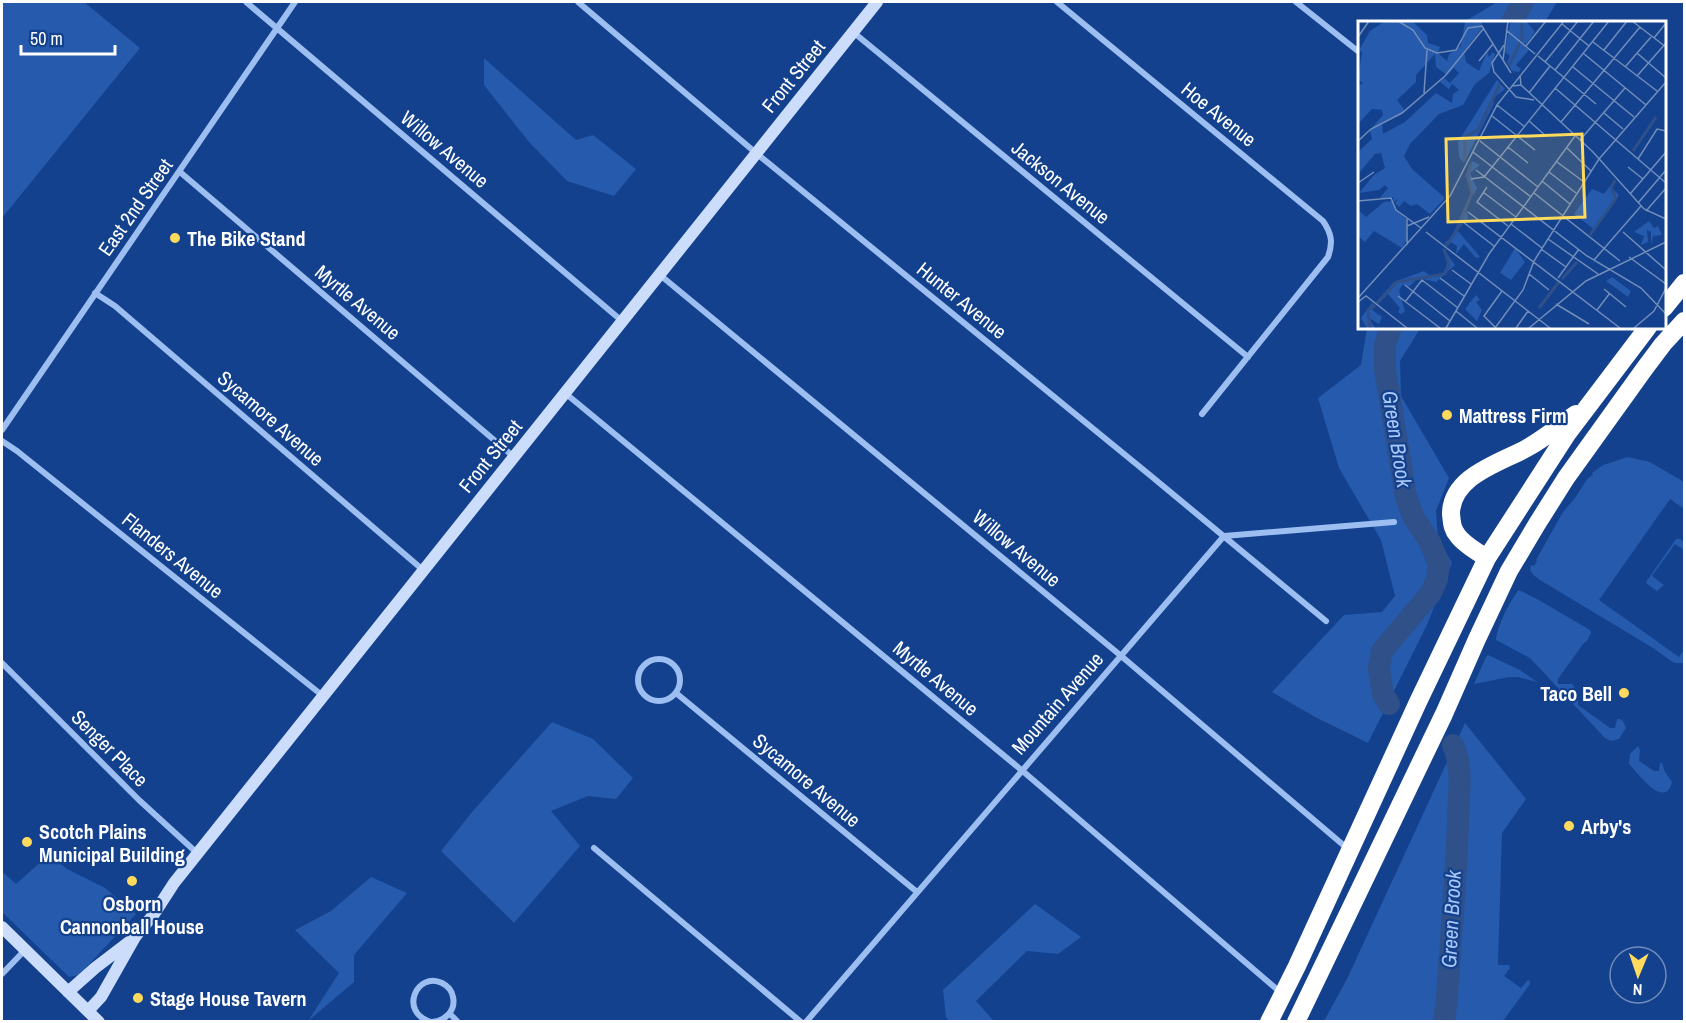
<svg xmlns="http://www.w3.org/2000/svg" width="1686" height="1023" font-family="'Archivo Narrow',sans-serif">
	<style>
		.green { fill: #255aad }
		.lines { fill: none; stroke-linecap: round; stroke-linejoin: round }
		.river { stroke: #2f5089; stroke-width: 22 }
		.street { stroke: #9dbef1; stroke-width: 6 }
		.secondary { stroke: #cbddfb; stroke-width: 12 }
		.highway { stroke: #fff; stroke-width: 18 }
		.poi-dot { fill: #ffda5d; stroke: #13418d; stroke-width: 2 }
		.labels { text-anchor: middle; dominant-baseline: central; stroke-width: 4.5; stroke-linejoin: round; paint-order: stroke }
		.street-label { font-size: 20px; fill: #fff; stroke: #13418d }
		.poi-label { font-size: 20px; font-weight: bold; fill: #fff; stroke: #13418d; text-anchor: start }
		.water-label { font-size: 21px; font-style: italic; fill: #a9c8f8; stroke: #13418d }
		.inset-river { fill: none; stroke: #2f5089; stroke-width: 3 }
		.inset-road { fill: none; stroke: #718dbb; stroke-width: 1.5 }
		.view { fill: #ffda5d; fill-opacity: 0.15; stroke: #ffda5d; stroke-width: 3 }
		.inset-edge { fill: none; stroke: #fff; stroke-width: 3 }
	</style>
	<rect width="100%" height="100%" fill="#13418d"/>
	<path class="green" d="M 2,2 L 84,2 L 140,48 L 2,218 Z
		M 1497,2 L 1557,2 L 1545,22 L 1464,22 Z
		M 484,58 L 576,140 L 593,135 L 636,169 L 614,196 L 567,181 L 529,142 L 484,85 Z
		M 1367,327 L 1421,327 L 1400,361 L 1401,396 L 1449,478 L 1436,511 L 1438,539 L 1452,563 L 1426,627 L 1368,743 L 1315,717 L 1272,692 L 1344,615 L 1382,612 L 1395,596 L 1381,540 L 1339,468 L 1318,398 L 1361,365 Z
		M 1628,457 L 1650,462 L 1684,482 L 1684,509 L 1670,499 L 1599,600 L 1679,657 L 1684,650 L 1684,663 L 1675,663 L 1671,661 L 1653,648 L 1540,580 C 1535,576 1528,573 1531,565 L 1534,566 L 1537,561 L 1536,560 L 1563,512 L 1575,498 L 1588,478 L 1593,475 L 1592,473 L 1603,465 Z
		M 1676,539 L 1680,539 L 1684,542 L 1684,550 L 1675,544 L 1652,576 L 1664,585 L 1657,591 L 1647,584 L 1646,582 Z
		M 1519,590 L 1537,599 L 1590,630 L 1591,633 L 1587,641 L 1583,644 L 1558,679 L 1558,684 L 1572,684 L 1578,692 L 1578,705 L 1610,728 L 1615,728 L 1617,719 L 1620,719 L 1623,721 L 1626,728 L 1619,739 L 1611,741 L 1605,738 L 1530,658 L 1496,640 C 1496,629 1511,598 1519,590 Z
		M 1488,655 L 1520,670 L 1537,682 L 1518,677 L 1509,677 L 1474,684 L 1486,657 Z
		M 552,722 L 593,739 L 633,778 L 616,799 L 588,796 L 551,811 L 580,846 L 514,923 L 441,851 L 472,812 Z
		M 1465,723 L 1526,799 L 1502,833 L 1498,965 L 1509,965 L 1510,968 L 1504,976 L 1521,988 L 1528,980 L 1530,981 L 1530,984 L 1503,1021 L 1324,1021 L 1347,979 Z
		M 1638,746 L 1640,750 L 1639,761 L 1654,771 L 1659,771 L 1660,763 L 1662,763 L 1665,772 L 1672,782 C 1665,811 1637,772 1629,764 L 1630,754 Z
		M 44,859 L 54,859 L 67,869 L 105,888 L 136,914 L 79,975 L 69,977 L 2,912 L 2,875 L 4,873 L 16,884 Z
		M 371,877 L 407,893 L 354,955 L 354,982 L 308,1021 L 339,973 L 295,930 L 331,911 Z
		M 1035,904 L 1081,937 L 1058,954 L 1027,951 L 976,1001 L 994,1021 L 949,1021 L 946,1017 L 943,990 Z"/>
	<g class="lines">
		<path class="river" d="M 1512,22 L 1523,2
			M 1389,704 L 1383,694 L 1379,669 L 1382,651 L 1431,593 L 1437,579 L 1439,564 L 1430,542 L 1414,518 L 1406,497 L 1385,370 L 1385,345 L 1391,327
			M 1444,1022 L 1447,997 C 1451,938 1456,880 1458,822 C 1458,797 1464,768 1453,745"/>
		<path class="street" d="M 246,2 L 622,321
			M 578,2 L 756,153 L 1151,476 L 1326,621
			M 1057,2 L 1323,221 C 1332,234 1333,243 1328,257 L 1202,414
			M 1296,2 L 1359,52
			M 853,32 L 1248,357
			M 180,172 L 514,457
			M 660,275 L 1120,655 L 1348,849
			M 95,293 L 115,306 L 423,570
			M 565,393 L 1025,773 L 1280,992
			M 2,430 L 295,2
			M 2,441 L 17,451 L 323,696
			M638 680a21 21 0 1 1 42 0a21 21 0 1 1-42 0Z
			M 2,663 L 139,800 L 197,853
			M 676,693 L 917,892
			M 594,848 L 801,1022
			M 2,974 L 25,950
			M 450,1014 L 458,1022
			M 431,1022 C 398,1012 417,971 442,983 C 448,986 452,991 453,997 C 456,1011 445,1021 432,1022
			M 806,1022 L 1224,536 L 1394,522"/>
		<path class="secondary" d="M 2,927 L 99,1022
			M 68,992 L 95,968 L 129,942
			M 88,1011 L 101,997 L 135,937 L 154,914 L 174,883 L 877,2"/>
		<path class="highway" d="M 1664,308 L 1684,283
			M 1487,558 C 1477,552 1465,545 1458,536 C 1452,529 1452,523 1451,514 C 1451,476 1500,463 1527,448 C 1544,439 1560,425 1576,414
			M 1269,1022 L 1297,966 L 1418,702 L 1487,558 L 1567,434 L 1648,327
			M 1296,1022 L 1444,714 L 1477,639 L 1509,571 L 1537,524 L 1566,478 L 1645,368 L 1663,344 L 1684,321"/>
	</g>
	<g class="poi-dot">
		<circle cx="175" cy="238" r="6"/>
		<circle cx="1447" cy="415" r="6"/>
		<circle cx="1624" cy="693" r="6"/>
		<circle cx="1569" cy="826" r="6"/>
		<circle cx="27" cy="842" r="6"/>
		<circle cx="132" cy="881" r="6"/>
		<circle cx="138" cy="998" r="6"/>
	</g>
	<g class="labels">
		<g class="street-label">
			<text transform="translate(793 76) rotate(-51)">Front Street</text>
			<text transform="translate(1219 114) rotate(39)">Hoe Avenue</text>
			<text transform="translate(445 149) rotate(40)">Willow Avenue</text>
			<text transform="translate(1061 182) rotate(39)">Jackson Avenue</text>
			<text transform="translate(135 207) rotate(-55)">East 2nd Street</text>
			<text transform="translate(962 300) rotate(39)">Hunter Avenue</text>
			<text transform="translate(358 302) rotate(40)">Myrtle Avenue</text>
			<text transform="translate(271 418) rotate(41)">Sycamore Avenue</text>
			<text transform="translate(490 456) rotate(-51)">Front Street</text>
			<text transform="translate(1017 548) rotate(40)">Willow Avenue</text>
			<text transform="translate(173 555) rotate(39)">Flanders Avenue</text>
			<text transform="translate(936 678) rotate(40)">Myrtle Avenue</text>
			<text transform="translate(1057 703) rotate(-49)">Mountain Avenue</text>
			<text transform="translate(110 748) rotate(45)">Senger Place</text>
			<text transform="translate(807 780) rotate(40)">Sycamore Avenue</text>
		</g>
		<g class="poi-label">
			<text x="187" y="238">The Bike Stand</text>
			<text x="1459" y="415">Mattress Firm</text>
			<text x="1612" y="693" text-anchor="end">Taco Bell</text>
			<text x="1581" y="826">Arby's</text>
			<text x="39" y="831">Scotch Plains<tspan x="39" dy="23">Municipal Building</tspan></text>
			<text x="132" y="903" text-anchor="middle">Osborn<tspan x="132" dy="23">Cannonball House</tspan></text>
			<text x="150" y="998">Stage House Tavern</text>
		</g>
		<g class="water-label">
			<text transform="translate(1397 439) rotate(81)">Green Brook</text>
			<text transform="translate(1451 919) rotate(-87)">Green Brook</text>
		</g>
	</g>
	<g transform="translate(1358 21)">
		<rect width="308" height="308" fill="#13418d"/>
		<path d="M 27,0 L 54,0 L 69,14 L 70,22 L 82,26 L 80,32 L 89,40 L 91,33 L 103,25 L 107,1 L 124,0 L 124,7 L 106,30 L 108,41 L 121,50 L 129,31 L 131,36 L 135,31 L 137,33 L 131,52 L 117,63 L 105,84 L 81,93 L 52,123 L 46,135 L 54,148 L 87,177 L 72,193 L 59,183 L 53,185 L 46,180 L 41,186 L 37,182 L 41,177 L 36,181 L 35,176 L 21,178 L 30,167 L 27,164 L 21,169 L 1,172 L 16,154 L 27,147 L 23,132 L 17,133 L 0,153 L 0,131 L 14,118 L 12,109 L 25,94 L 24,89 L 14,88 L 0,103 L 0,65 L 5,62 L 0,58 L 4,31 L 1,29 L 12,10 ZM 77,33 L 78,46 L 89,54 L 96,47 L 101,52 L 92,62 L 86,57 L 82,61 L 91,68 L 94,63 L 101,69 L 95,73 L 94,82 L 78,72 L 47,101 L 25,113 L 24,103 L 47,90 L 39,79 L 58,61 L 58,54 ZM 168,0 L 177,11 L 168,23 L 162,21 L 171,29 L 158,44 L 163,48 L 161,51 L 154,50 L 149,41 L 152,35 L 147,31 L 152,2 ZM 139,59 L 147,68 L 133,79 L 136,82 L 106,142 L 101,136 L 100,121 ZM 114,140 L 122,144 L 112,152 L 119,168 L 108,185 L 110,197 L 100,209 L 98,206 L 113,171 L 108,155 ZM 252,165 L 261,174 L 237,209 L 216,193 L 234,168 L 246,173 ZM 34,180 L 37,189 L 48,198 L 49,218 L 44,227 L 16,210 L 7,221 L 0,215 L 0,189 L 8,196 L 26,181 ZM 291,200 L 296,207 L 300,205 L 304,214 L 295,215 L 293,224 L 293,211 L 289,209 L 290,221 L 283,224 L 286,215 L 276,211 ZM 100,210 L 118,231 L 122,236 L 118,237 L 106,223 L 98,233 L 99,225 L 93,221 L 89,225 L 86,223 ZM 84,226 L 97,244 L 78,261 L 60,257 L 52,265 L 44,264 L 41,270 L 47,290 L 43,293 L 40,291 L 42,287 L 30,273 L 20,283 L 18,281 L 36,261 L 66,250 L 72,255 L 86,251 L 89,242 ZM 157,227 L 167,241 L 153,259 L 142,252 ZM 254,256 L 273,270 L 270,276 L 248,260 ZM 118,274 L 122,279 L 118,281 L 124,289 L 119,300 L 107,288 ZM 14,282 L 18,285 L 14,289 L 24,296 L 21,303 L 11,297 L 17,307 L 9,307 L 3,297 Z" fill="#255aad" fill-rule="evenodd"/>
		<path class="inset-river" d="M 151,45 L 164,17 L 164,0M 275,130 L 298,96M 107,140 L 107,116 L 120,109 L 142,63M 232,214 L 258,177 L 253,167 L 257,159M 88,225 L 101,205 L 114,172 L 109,154 L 113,143M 204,258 L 219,241M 19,282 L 39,261 L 87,253 L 91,243 L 86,228M 181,287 L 201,261M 12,307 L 10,289 L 17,284"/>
		<path class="inset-road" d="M 40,0 L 55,9 L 67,27 L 79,32 L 98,29 L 110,7 L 124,5 L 153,52M 274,0 L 308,26M 204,3 L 231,25M 148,9 L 177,33M 0,16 L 11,0M 296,17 L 308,2M 235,21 L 299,70M 146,24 L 134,42 L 136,51 L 158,76 L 176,79M 168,25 L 188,0M 246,29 L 269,0M 225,32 L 288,84M 279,32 L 308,57M 180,35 L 238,83M 145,39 L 150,0M 121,40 L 135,23M 187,41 L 220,0M 215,46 L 276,96M 267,46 L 293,16M 197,49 L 236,0M 279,55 L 308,22M 163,64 L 235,131 L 286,188 L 308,198M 154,65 L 163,64 L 162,54M 197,67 L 308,162M 66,72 L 69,29M 171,72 L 192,45M 139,84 L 167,106M 246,92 L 265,108M 134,95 L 177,129M 171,100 L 188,115M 203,101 L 282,6M 222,119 L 267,67M 0,120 L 13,108 L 44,92 L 87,55 L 126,7M 122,120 L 180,166M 150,126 L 170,142M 209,127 L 233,150M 115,131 L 173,176M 280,138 L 299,108 L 308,110M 199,141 L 226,161M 270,146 L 285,158M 118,149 L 229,235 L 283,267 L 308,293M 191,151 L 218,172M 113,158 L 126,156 L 251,0M 184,160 L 212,183M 0,162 L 16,151M 129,166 L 119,181 L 150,205M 125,171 L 158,196M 176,172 L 262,240M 272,173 L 308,131M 0,180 L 33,177 L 38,189 L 63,207M 280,182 L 308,149M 288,190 L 308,167M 110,191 L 262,307M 105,201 L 136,225M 153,203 L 184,227M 49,205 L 71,196M 68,211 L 192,307M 265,211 L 308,249M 190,218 L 240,253M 49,224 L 49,198M 183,228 L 208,246M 271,236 L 308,263M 236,239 L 283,185M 94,249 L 113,263M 171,253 L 191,269M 82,257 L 106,275M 200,257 L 221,228M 47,264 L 92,300M 246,268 L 268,286M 40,275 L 82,307M 0,277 L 92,175 L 139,84 L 206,0M 0,281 L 8,275 L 49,307M 47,281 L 64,259 L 100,287M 198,283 L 231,303M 239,289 L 252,272M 98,290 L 119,307M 137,306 L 126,295 L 144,270M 88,307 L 131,233 L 217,115M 137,307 L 165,269 L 176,240 L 241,138 L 308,61M 158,307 L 170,290M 171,307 L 228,260 L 308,221M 276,307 L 296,290 L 308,267"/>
		<path class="view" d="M 224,113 L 227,196 L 90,201 L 88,118 Z"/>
		<rect width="308" height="308" class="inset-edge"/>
	</g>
	<rect width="1686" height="1023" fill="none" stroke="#ffffff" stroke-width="6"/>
	<g transform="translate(1638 975) rotate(182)"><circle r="28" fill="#13418d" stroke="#718dbb" stroke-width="1.5"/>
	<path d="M0-4.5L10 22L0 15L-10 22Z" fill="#ffda5d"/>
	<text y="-9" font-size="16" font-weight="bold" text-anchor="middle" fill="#ffffff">N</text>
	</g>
	<path d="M21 45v9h94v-9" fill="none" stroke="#ffffff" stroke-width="3"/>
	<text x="30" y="45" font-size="18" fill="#ffffff" stroke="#13418d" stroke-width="4.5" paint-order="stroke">50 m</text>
</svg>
